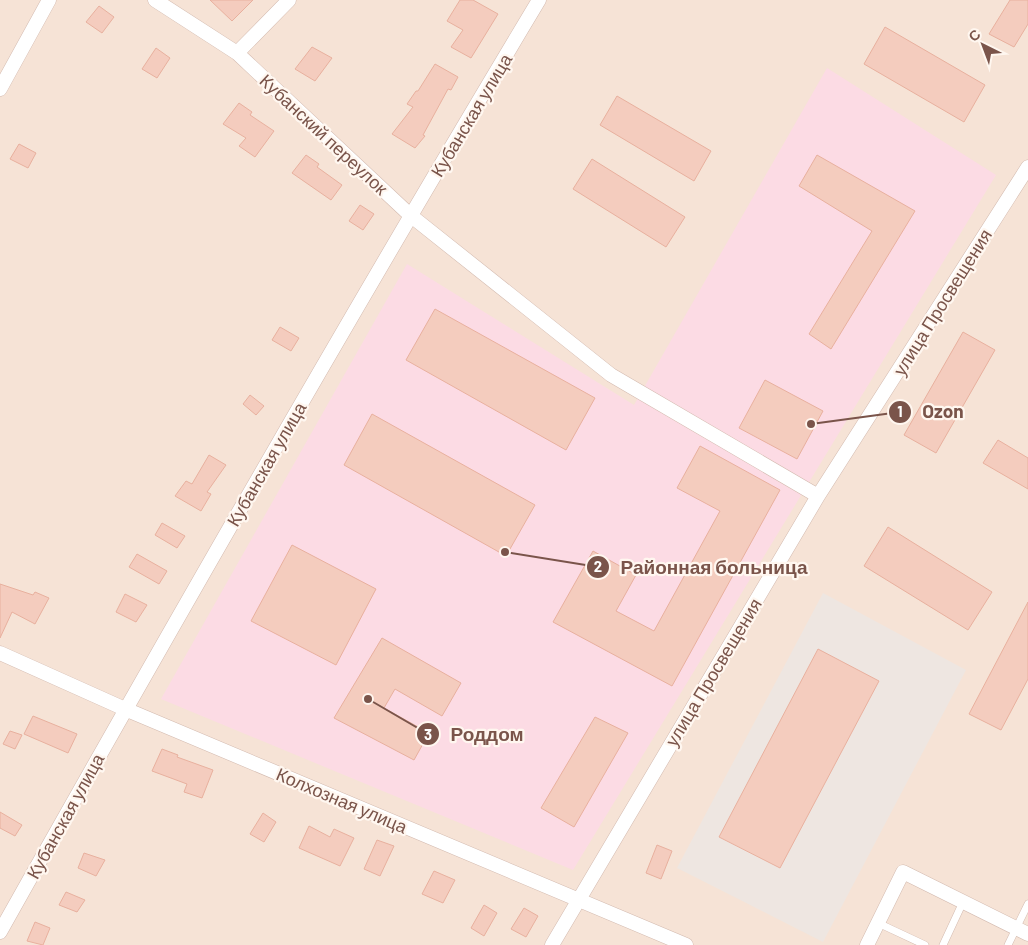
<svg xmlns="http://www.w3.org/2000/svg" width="1028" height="945" font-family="Barlow,sans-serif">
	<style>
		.residential { fill: #f6e3d6 }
		.industrial { fill: #eee6e1 }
		.medical { fill: #fcdbe4 }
		.building { fill: #f4ccbe; stroke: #e8b09e }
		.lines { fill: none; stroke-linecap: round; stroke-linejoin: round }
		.service-casing { stroke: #d3baaf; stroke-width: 8 }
		.minor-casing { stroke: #d3baaf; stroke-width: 15 }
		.service { stroke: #fff; stroke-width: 7 }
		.minor { stroke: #fff; stroke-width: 14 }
		.labels { text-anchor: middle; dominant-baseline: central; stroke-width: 4.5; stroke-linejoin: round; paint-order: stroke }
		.street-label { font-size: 18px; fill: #7a544a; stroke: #fff7f0 }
		.leader { fill: none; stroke: #7a544a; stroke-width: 2 }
		.callout-dot { fill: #7a544a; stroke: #fff7f0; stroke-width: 2 }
		.mark-label { font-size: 15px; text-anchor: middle; font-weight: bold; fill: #fff }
		.callout-label { font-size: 19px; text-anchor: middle; font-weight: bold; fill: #7a544a; stroke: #fff7f0; stroke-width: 4.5; stroke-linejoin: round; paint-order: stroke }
	</style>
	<rect width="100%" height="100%" fill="#fdf2e8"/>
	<path class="residential" d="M 0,0 L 1028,0 L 1028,945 L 0,945 Z"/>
	<path class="industrial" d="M 823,593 L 966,670 L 823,942 L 677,868 Z"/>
	<path class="medical" d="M 827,68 L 996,175 L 573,870 L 161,699 L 407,264 L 634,405 Z"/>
	<path class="building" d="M 210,0 L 253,0 L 232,21 Z
		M 460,0 L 473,0 L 498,14 L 471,58 L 451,47 L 463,30 L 447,21 Z
		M 1010,0 L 1028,0 L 1028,24 L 1014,47 L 989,34 Z
		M 99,6 L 114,17 L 102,33 L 86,22 Z
		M 885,27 L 985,85 L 964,122 L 864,64 Z
		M 312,47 L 332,58 L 315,81 L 295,69 Z
		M 156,48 L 170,58 L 157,78 L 142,69 Z
		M 435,64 L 458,77 L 451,90 L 448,89 L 423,135 L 425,136 L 415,148 L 392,134 L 413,107 L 407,104 L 416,91 L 418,91 Z
		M 617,96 L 711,151 L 694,181 L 600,125 Z
		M 239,103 L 252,112 L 250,115 L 274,131 L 255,157 L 239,146 L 246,138 L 223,124 Z
		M 19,144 L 36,153 L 28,168 L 10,159 Z
		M 306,155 L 319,164 L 317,167 L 342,185 L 331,200 L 292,173 Z
		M 817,155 L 915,211 L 831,349 L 809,334 L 872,231 L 799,186 Z
		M 592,159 L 685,217 L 666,247 L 573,189 Z
		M 360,205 L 374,214 L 363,230 L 349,221 Z
		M 435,309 L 595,398 L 566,450 L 406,360 Z
		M 280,327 L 299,338 L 291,351 L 272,340 Z
		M 963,332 L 995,350 L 936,453 L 904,435 Z
		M 765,380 L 823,411 L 797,459 L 739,428 Z
		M 250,395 L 264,406 L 256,415 L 243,404 Z
		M 372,414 L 535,505 L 506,556 L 344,465 Z
		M 998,440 L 1028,458 L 1028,489 L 983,463 Z
		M 700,446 L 780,490 L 672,686 L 553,622 L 593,551 L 636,575 L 616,611 L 654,631 L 720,511 L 677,488 Z
		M 209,455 L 226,465 L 207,492 L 211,494 L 201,511 L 175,496 L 186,481 L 192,484 Z
		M 162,523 L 185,536 L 177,548 L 155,535 Z
		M 888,527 L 992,592 L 968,630 L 864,566 Z
		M 292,545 L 376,589 L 336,665 L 251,621 Z
		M 137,554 L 167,571 L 159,584 L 129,567 Z
		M 0,584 L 33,595 L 35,592 L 49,598 L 35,624 L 12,612 L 0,638 Z
		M 125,594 L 147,605 L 136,622 L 116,612 Z
		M 1028,602 L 1028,679 L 1001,730 L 969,714 Z
		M 382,638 L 461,683 L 442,716 L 395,689 L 384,708 L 429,733 L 414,760 L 334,718 Z
		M 818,649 L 879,681 L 780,868 L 719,837 Z
		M 33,716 L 77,734 L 68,753 L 24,734 Z
		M 595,717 L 628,733 L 574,827 L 541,808 Z
		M 10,731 L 22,735 L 15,749 L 3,744 Z
		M 162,749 L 178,755 L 177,757 L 213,770 L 202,798 L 184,792 L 187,784 L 152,771 Z
		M 0,812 L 22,825 L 15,836 L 0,828 Z
		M 263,813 L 276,822 L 264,842 L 250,834 Z
		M 309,826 L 330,837 L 334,829 L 354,838 L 340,866 L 299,848 Z
		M 377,840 L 394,846 L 380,876 L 364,869 Z
		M 657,845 L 672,851 L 661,879 L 646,873 Z
		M 84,853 L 105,860 L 96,876 L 78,868 Z
		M 434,871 L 455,880 L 443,903 L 422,894 Z
		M 66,892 L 85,900 L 77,912 L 59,905 Z
		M 484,905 L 497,913 L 484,936 L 471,928 Z
		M 524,908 L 538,916 L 526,937 L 511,929 Z
		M 35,922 L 50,928 L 43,945 L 27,941 Z"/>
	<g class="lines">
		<defs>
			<path id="service" d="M 878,923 L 925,945
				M 943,945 L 963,902
				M 1008,945 L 1028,904"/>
			<path id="minor" d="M 155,0 L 237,53 L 410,215 L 611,375 L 818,496
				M 237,53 L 289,0
				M 0,89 L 49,0
				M 0,653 L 125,709 L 686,945
				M 0,932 C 176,619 354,308 539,0
				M 552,945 L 818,496 L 1028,167
				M 867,945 L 903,872 L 1028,934"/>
		</defs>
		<use href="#service" class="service-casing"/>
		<use href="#minor" class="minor-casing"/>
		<use href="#service" class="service"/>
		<use href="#minor" class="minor"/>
	</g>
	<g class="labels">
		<g class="street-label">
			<text transform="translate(471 115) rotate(-59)">Кубанская улица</text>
			<text transform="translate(324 134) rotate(43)">Кубанский переулок</text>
			<text transform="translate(942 302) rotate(-58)">улица Просвещения</text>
			<text transform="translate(266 464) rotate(-60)">Кубанская улица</text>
			<text transform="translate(713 672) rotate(-59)">улица Просвещения</text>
			<text transform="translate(342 800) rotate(23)">Колхозная улица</text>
			<text transform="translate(65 816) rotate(-61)">Кубанская улица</text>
		</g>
	</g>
	<path class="leader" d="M811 424L900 412M505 552L598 567M368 699L428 734"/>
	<g class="callout-dot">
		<circle cx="811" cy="424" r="5"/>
		<circle cx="505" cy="552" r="5"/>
		<circle cx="368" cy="699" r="5"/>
		<circle cx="900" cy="412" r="12"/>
		<circle cx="598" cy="567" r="12"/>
		<circle cx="428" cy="734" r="12"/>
	</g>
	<g class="mark-label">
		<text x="900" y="417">1</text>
		<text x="598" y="572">2</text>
		<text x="428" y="740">3</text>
	</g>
	<g class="callout-label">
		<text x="943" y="418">Ozon</text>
		<text x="714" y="574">Районная больница</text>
		<text x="487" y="741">Роддом</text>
	</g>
	<g transform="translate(983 45) rotate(318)" stroke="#fff7f0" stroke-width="4" paint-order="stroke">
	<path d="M0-4L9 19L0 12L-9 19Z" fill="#7a544a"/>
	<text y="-8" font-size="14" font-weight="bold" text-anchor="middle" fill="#7a544a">С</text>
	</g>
</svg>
